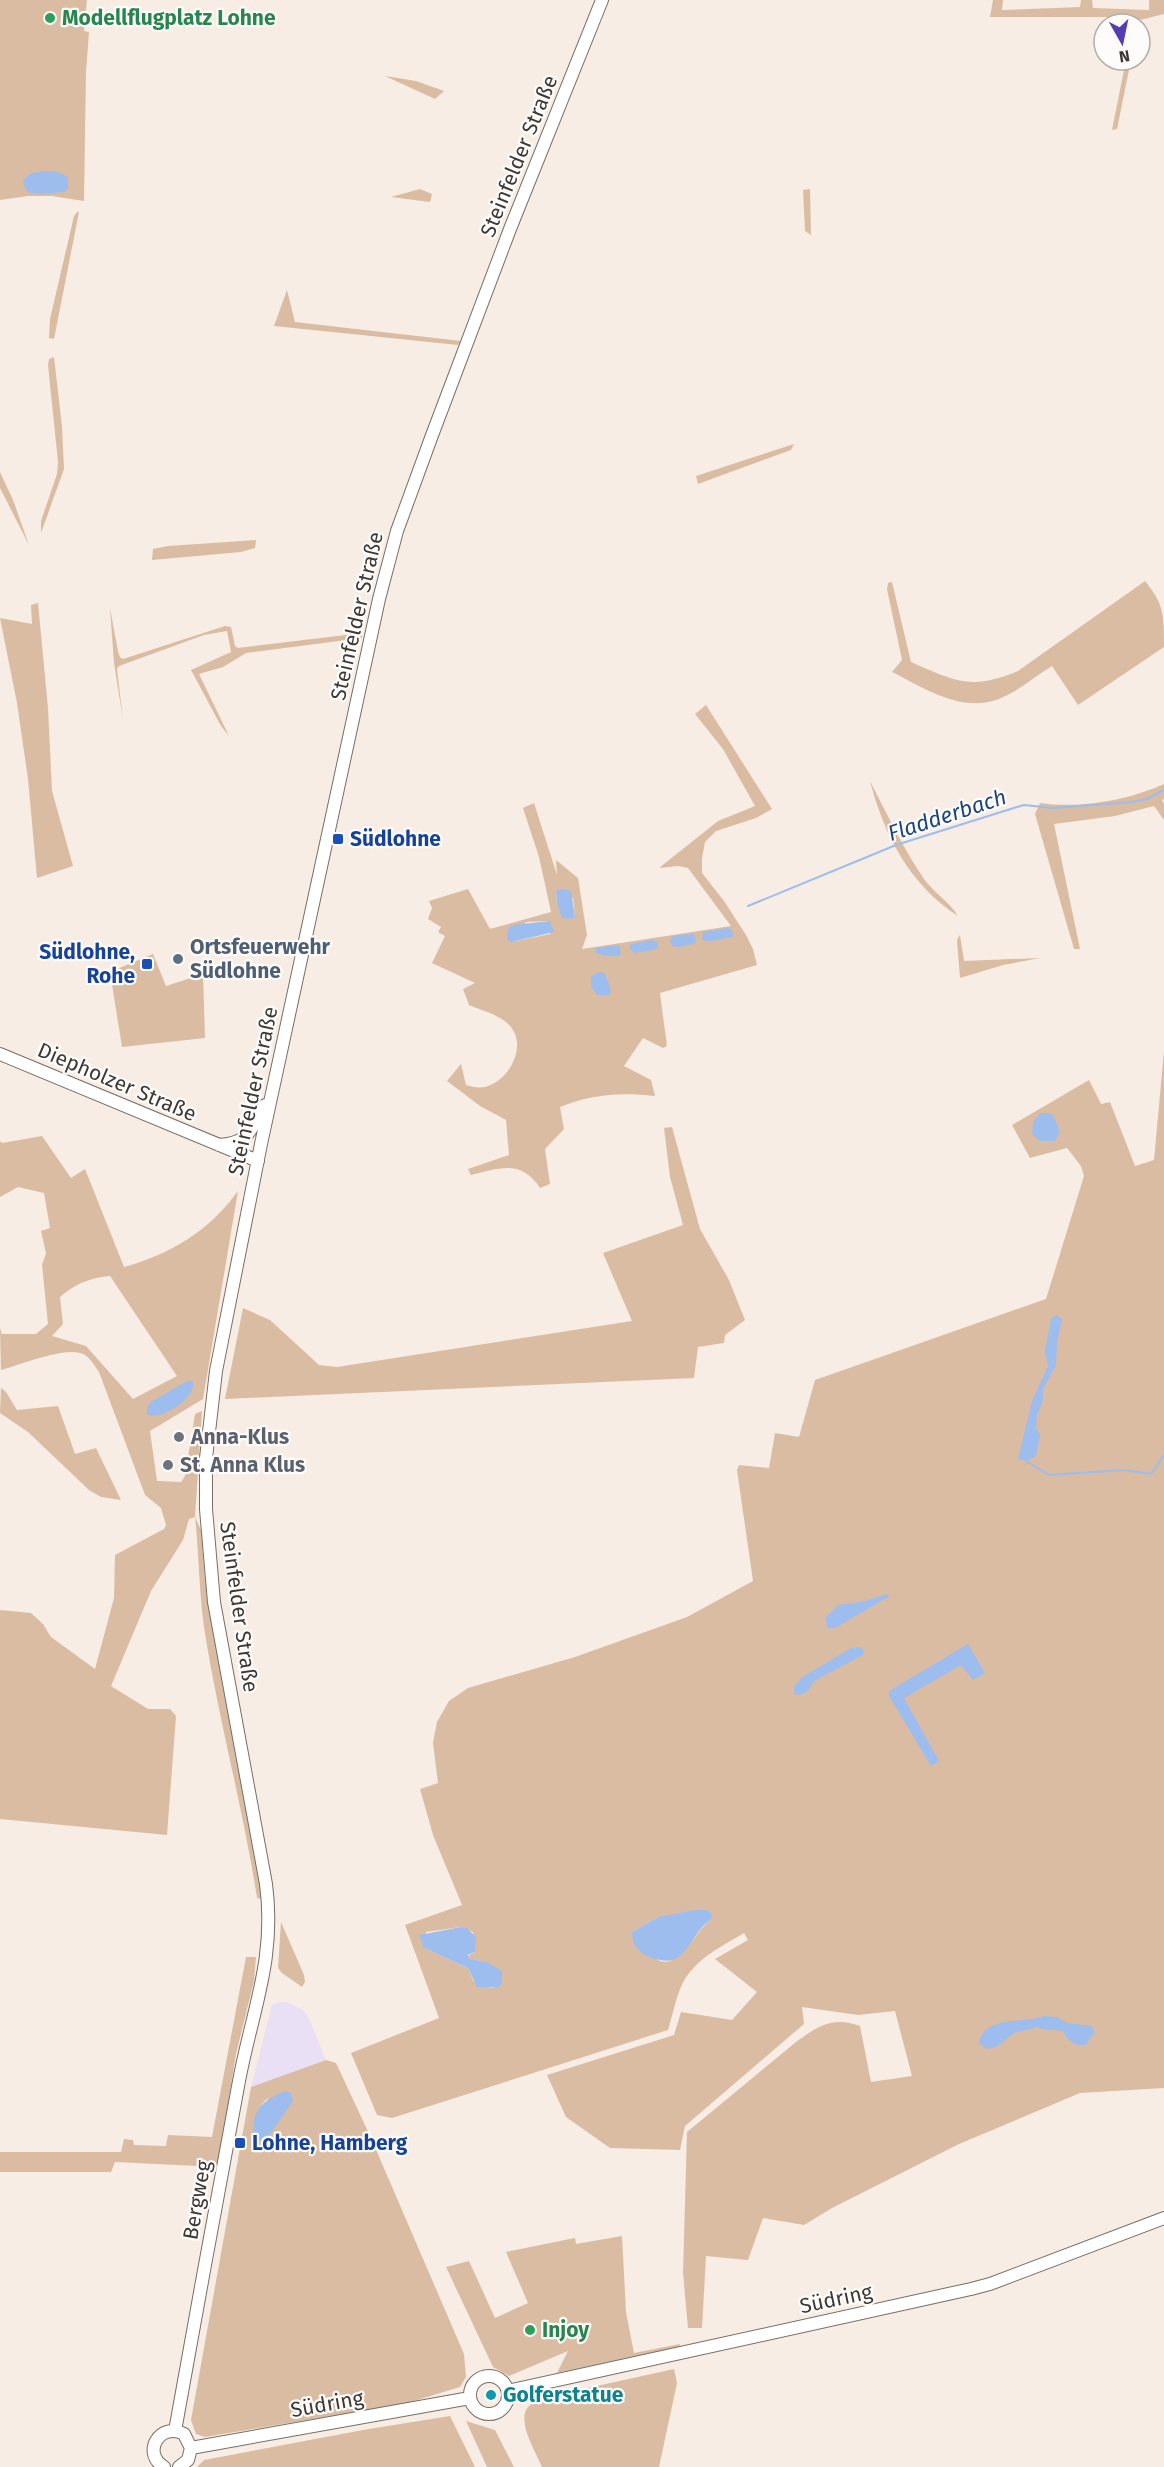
<svg xmlns="http://www.w3.org/2000/svg" width="1164" height="2467" font-family="'Fira Sans',sans-serif">
	<style>
		.industrial { fill: #eae0f5 }
		.green { fill: #dabca3; fill-rule: evenodd }
		.water { fill: #9cbded }
		.lines { fill: none; stroke-linecap: round; stroke-linejoin: round }
		.stream { stroke: #9cbded; stroke-width: 2 }
		.secondary-casing { stroke: #776e66; stroke-width: 14 }
		.secondary { stroke: #fff; stroke-width: 12 }
		.leisure-dot { fill: #2e9e5b; stroke: #fefcfa; stroke-width: 2 }
		.transit-dot { fill: #1a4fb4; stroke: #fefcfa; stroke-width: 2 }
		.service-dot { fill: #5c6f8a; stroke: #fefcfa; stroke-width: 2 }
		.worship-dot { fill: #6b7280; stroke: #fefcfa; stroke-width: 2 }
		.culture-dot { fill: #0f9aa8; stroke: #fefcfa; stroke-width: 2 }
		.labels { text-anchor: middle; dominant-baseline: central; stroke-width: 4.5; stroke-linejoin: round; paint-order: stroke }
		.leisure-label { font-size: 21px; font-weight: bold; fill: #27864d; stroke: #fefcfa; text-anchor: start }
		.street-label { font-size: 21px; fill: #3c3835; stroke: #fefcfa }
		.transit-label { font-size: 21px; font-weight: bold; fill: #164399; stroke: #fefcfa; text-anchor: start }
		.service-label { font-size: 21px; font-weight: bold; fill: #4e5e75; stroke: #fefcfa; text-anchor: start }
		.worship-label { font-size: 21px; font-weight: bold; fill: #5b616d; stroke: #fefcfa; text-anchor: start }
		.culture-label { font-size: 21px; font-weight: bold; fill: #0d838f; stroke: #fefcfa; text-anchor: start }
		.water-label { font-size: 22px; font-style: italic; fill: #1d4680; stroke: #fefcfa }
	</style>
	<rect width="100%" height="100%" fill="#f7ede4"/>
	<path class="industrial" d="M 279,2002 L 287,2002 L 303,2010 L 308,2016 L 326,2060 L 251,2087 L 272,2005 Z"/>
	<path class="green" d="M 0,0 L 87,0 L 84,31 L 89,32 L 86,72 L 84,201 L 52,196 L 28,196 L 0,200 Z
		M 993,0 L 1003,0 L 1002,10 L 1080,7 L 1081,0 L 1092,0 L 1093,8 L 1149,10 L 1149,0 L 1164,0 L 1164,14 L 1140,20 L 1139,24 L 1133,24 L 1134,17 L 990,17 Z
		M 1126,60 L 1131,60 L 1117,129 L 1112,130 Z
		M 385,76 L 416,81 L 444,91 L 435,99 Z
		M 420,189 L 432,194 L 430,202 L 391,197 Z
		M 810,189 L 811,235 L 805,231 L 803,190 Z
		M 77,212 L 79,212 L 54,339 L 49,338 L 50,319 L 74,216 Z
		M 287,290 L 295,322 L 461,341 L 458,345 L 274,326 Z
		M 54,357 L 62,427 L 64,469 L 41,533 L 41,521 L 57,474 L 58,462 L 48,365 L 49,359 Z
		M 794,444 L 791,450 L 698,484 L 696,476 Z
		M 0,472 L 13,500 L 29,545 L 0,488 Z
		M 256,540 L 255,548 L 241,552 L 152,560 L 153,549 L 168,546 Z
		M 1145,581 C 1164,604 1164,615 1164,647 L 1078,705 L 1052,666 C 1032,678 1011,698 988,702 C 955,709 920,686 892,672 L 902,660 L 887,589 L 888,583 L 892,582 L 911,662 C 955,681 971,691 1018,671 Z
		M 38,603 L 48,708 L 52,791 L 73,866 L 37,878 L 28,779 L 17,703 L 0,618 L 32,624 L 31,605 Z
		M 110,608 L 118,651 L 120,657 L 123,659 L 225,626 L 231,627 L 235,646 L 238,648 L 362,633 L 362,638 L 246,653 L 223,667 L 199,674 L 229,736 L 221,726 L 191,670 L 231,652 L 227,631 L 204,635 L 119,666 L 117,669 L 123,720 L 114,663 Z
		M 706,705 L 772,809 L 756,818 L 716,831 L 705,842 L 702,858 L 702,873 L 724,901 L 746,935 L 753,949 L 757,965 L 660,993 L 667,1046 L 663,1048 L 643,1038 L 624,1066 L 651,1080 L 655,1096 C 622,1092 591,1094 560,1107 L 564,1129 L 545,1149 L 550,1184 L 540,1188 C 521,1159 500,1168 471,1175 L 468,1169 L 509,1155 L 506,1120 L 480,1106 L 447,1081 L 461,1064 L 466,1085 C 472,1087 479,1088 485,1087 C 509,1081 527,1047 511,1027 C 503,1016 481,1010 469,1005 L 463,989 L 475,983 L 432,963 L 445,936 L 438,932 L 441,927 L 428,919 L 432,908 L 429,901 L 468,889 L 490,929 L 551,912 L 539,857 L 523,808 L 534,803 L 557,875 L 556,860 L 578,878 L 587,935 L 582,949 L 731,926 L 688,868 L 678,866 L 659,868 L 718,821 L 755,806 L 723,749 L 695,714 ZM 556,891 L 573,898 L 575,916 L 569,919 L 557,904 ZM 550,921 L 550,934 L 512,942 L 526,922 Z
		M 870,781 C 887,814 903,848 924,879 C 934,893 949,901 958,916 C 910,885 884,835 870,781 Z
		M 1164,784 L 1164,799 L 1162,800 L 1164,804 L 1164,820 L 1154,806 L 1115,816 L 1054,824 L 1080,949 L 1074,949 L 1035,814 L 1040,803 C 1079,809 1129,800 1164,784 Z
		M 960,935 L 964,961 L 1040,958 L 1003,965 L 960,978 L 957,940 Z
		M 153,954 L 166,986 L 203,974 L 205,1038 L 122,1047 L 110,972 Z
		M 1164,1051 L 1164,2088 L 1080,2093 L 959,2144 L 832,2208 L 804,2225 L 763,2218 L 748,2260 L 706,2256 L 702,2328 L 688,2328 L 683,2273 L 687,2132 L 796,2042 C 818,2026 833,2016 860,2026 L 871,2082 L 912,2076 L 895,2011 L 858,2015 L 802,2007 L 804,2024 L 685,2126 L 680,2150 L 610,2148 L 566,2117 L 547,2075 L 674,2035 L 681,2012 L 732,2020 L 757,1992 L 715,1959 L 748,1940 L 744,1933 C 726,1944 703,1955 690,1972 C 677,1987 674,2012 668,2030 L 392,2118 L 377,2115 L 351,2053 L 439,2018 L 405,1925 L 462,1905 L 433,1835 L 420,1789 L 438,1783 L 433,1743 L 437,1722 L 449,1701 L 468,1688 L 575,1657 L 687,1617 L 753,1581 L 737,1470 L 739,1465 L 769,1468 L 775,1433 L 799,1437 L 815,1380 L 1046,1299 L 1084,1176 L 1081,1166 L 1067,1148 L 1030,1158 L 1012,1125 L 1089,1080 L 1101,1104 L 1110,1102 L 1135,1166 L 1154,1160 ZM 658,1917 L 711,1919 C 697,1930 677,1971 658,1960 C 649,1955 640,1940 632,1932 ZM 461,1927 L 473,1932 L 475,1952 L 468,1956 L 468,1958 L 484,1962 L 502,1984 C 492,1991 484,1986 474,1982 L 468,1968 L 424,1948 L 426,1932 Z
		M 672,1127 L 700,1229 L 729,1280 L 745,1320 L 725,1335 L 724,1343 L 698,1347 L 694,1378 L 225,1399 L 243,1308 L 270,1320 L 319,1365 L 337,1367 L 632,1321 L 603,1253 L 683,1225 L 670,1177 L 664,1128 Z
		M 42,1136 L 71,1178 L 85,1169 L 124,1267 C 171,1254 209,1231 238,1191 L 203,1399 L 150,1431 L 157,1481 L 181,1482 L 185,1476 L 195,1414 L 202,1411 L 195,1517 L 201,1530 L 205,1580 L 252,1825 L 262,1899 L 257,1898 C 243,1807 218,1718 204,1627 C 199,1591 199,1554 195,1517 L 189,1519 L 183,1540 L 151,1591 L 111,1686 L 148,1709 L 170,1709 L 176,1716 L 167,1835 L 0,1819 L 0,1610 L 31,1613 L 43,1624 L 51,1637 L 95,1669 L 114,1598 L 115,1555 L 164,1529 L 166,1525 L 161,1508 L 145,1495 L 99,1372 C 94,1365 89,1355 80,1353 C 62,1348 20,1365 1,1370 L 0,1328 L 2,1334 L 36,1334 L 48,1324 L 42,1265 L 46,1253 L 41,1231 L 50,1228 L 44,1193 L 18,1187 L 0,1197 L 0,1141 L 2,1143 ZM 110,1276 L 177,1376 L 133,1399 L 86,1346 L 52,1336 L 63,1324 L 60,1297 C 74,1284 92,1277 110,1276 Z
		M 1,1388 L 6,1392 L 17,1410 L 58,1406 L 75,1454 L 96,1448 L 121,1500 L 101,1497 L 89,1490 L 28,1432 L 0,1413 Z
		M 281,1922 L 304,1975 L 305,1982 L 302,1987 L 282,1973 L 278,1968 Z
		M 246,1957 L 256,1957 L 254,1981 L 236,2054 L 218,2167 L 115,2162 L 111,2172 L 0,2172 L 0,2152 L 121,2152 L 124,2139 L 133,2140 L 134,2145 L 166,2146 L 168,2135 L 212,2137 Z
		M 326,2060 L 336,2063 L 371,2138 L 464,2354 L 466,2377 L 460,2387 L 404,2404 L 205,2437 L 196,2434 L 191,2420 L 251,2087 ZM 268,2098 L 253,2137 C 253,2121 256,2108 268,2098 Z
		M 622,2236 L 626,2312 L 634,2353 L 680,2344 L 679,2348 L 557,2373 L 568,2351 L 509,2376 L 493,2367 L 446,2267 L 469,2261 L 495,2318 L 528,2303 L 506,2252 L 575,2238 L 576,2244 Z
		M 674,2369 L 677,2383 L 659,2467 L 542,2467 C 536,2452 519,2426 526,2410 C 529,2404 537,2401 542,2398 Z
		M 450,2416 L 475,2467 L 197,2467 L 204,2460 L 363,2430 Z
		M 466,2421 L 495,2430 L 514,2467 L 487,2467 Z"/>
	<path class="water" d="M 47,171 L 58,172 L 68,177 L 68,189 L 65,192 L 41,194 L 27,192 L 23,181 C 29,172 37,172 47,171 Z
		M 562,889 L 571,891 L 575,917 L 569,919 L 562,918 L 557,904 L 556,891 Z
		M 550,921 L 554,932 L 512,942 L 507,940 L 508,929 L 512,925 Z
		M 727,928 L 732,930 L 733,937 L 710,941 L 702,940 L 703,932 Z
		M 693,934 L 695,936 L 696,943 L 680,947 L 672,946 L 670,940 L 673,936 Z
		M 652,940 L 657,941 L 658,949 L 635,953 L 629,948 L 631,944 Z
		M 619,945 L 621,953 L 619,956 L 605,956 L 596,953 L 596,948 Z
		M 600,972 L 604,973 C 607,979 612,988 610,995 L 597,995 L 591,987 L 591,976 Z
		M 1041,1113 L 1050,1113 L 1054,1117 L 1060,1132 L 1055,1141 L 1040,1141 L 1032,1134 L 1033,1122 Z
		M 1056,1315 L 1062,1319 L 1057,1342 L 1056,1365 L 1043,1389 L 1043,1400 L 1037,1415 L 1036,1428 L 1040,1435 L 1036,1456 L 1026,1461 L 1018,1459 L 1032,1401 L 1048,1366 L 1045,1351 L 1051,1319 Z
		M 187,1381 L 193,1381 C 197,1398 162,1420 147,1415 L 147,1408 L 151,1402 Z
		M 886,1594 L 890,1596 L 837,1627 L 828,1629 L 825,1618 L 838,1605 L 865,1601 Z
		M 968,1644 L 985,1673 L 973,1680 L 961,1665 L 904,1698 L 939,1761 L 931,1766 L 889,1696 L 889,1691 Z
		M 860,1647 L 864,1651 L 863,1655 L 814,1681 L 808,1691 L 800,1695 L 794,1694 L 794,1687 L 801,1678 L 851,1648 Z
		M 695,1910 L 707,1910 L 712,1915 L 711,1919 C 686,1938 687,1972 650,1957 C 637,1952 633,1946 632,1932 L 658,1917 Z
		M 461,1927 L 467,1928 L 476,1937 L 475,1952 L 468,1955 L 468,1958 L 489,1963 L 502,1971 L 502,1984 L 498,1987 L 477,1987 L 468,1968 L 424,1948 L 419,1935 Z
		M 1044,2016 L 1057,2017 L 1067,2023 L 1091,2026 L 1095,2032 L 1085,2045 C 1074,2046 1068,2041 1063,2031 C 1055,2029 1046,2032 1038,2027 L 1014,2033 L 996,2047 L 986,2049 L 979,2043 C 984,2015 1023,2024 1044,2016 Z
		M 285,2091 L 291,2093 L 293,2101 L 266,2140 L 257,2141 L 253,2137 C 252,2109 261,2102 285,2091 Z"/>
	<g class="lines">
		<path class="stream" d="M 748,906 L 896,845 L 1017,807 L 1024,805 L 1053,808 L 1132,802 L 1147,799 L 1164,790
			M 1026,1461 L 1049,1475 L 1124,1470 L 1151,1474 L 1164,1455"/>
		<defs>
			<path id="secondary" d="M 0,1054 L 258,1161
				M 219,1145 C 252,1143 250,1128 265,1105
				M470 2395a19 19 0 1 1 38 0a19 19 0 1 1-38 0Z
				M 508,2391 L 971,2289 L 990,2284 L 1164,2218
				M 175,2431 C 196,2314 217,2198 239,2081 C 252,2011 276,1959 266,1884 L 214,1602 L 206,1509 L 206,1458 L 216,1371 L 261,1144 L 379,599 L 397,531 L 431,438 L 510,229 L 602,0
				M 191,2448 L 470,2398
				M 164,2467 C 141,2453 160,2421 184,2434 L 191,2448 L 188,2460 L 179,2467"/>
		</defs>
		<use href="#secondary" class="secondary-casing"/>
		<use href="#secondary" class="secondary"/>
	</g>
	<g class="leisure-dot">
		<circle cx="50" cy="18" r="6"/>
		<circle cx="530" cy="2330" r="6"/>
	</g>
	<g class="transit-dot">
		<rect x="332" y="833" width="12" height="12" rx="3"/>
		<rect x="141" y="958" width="12" height="12" rx="3"/>
		<rect x="234" y="2137" width="12" height="12" rx="3"/>
	</g>
	<circle class="service-dot" cx="178" cy="959" r="6"/>
	<g class="worship-dot">
		<circle cx="179" cy="1437" r="6"/>
		<circle cx="168" cy="1465" r="6"/>
	</g>
	<circle class="culture-dot" cx="491" cy="2395" r="6"/>
	<g class="labels">
		<g class="leisure-label">
			<text x="62" y="18">Modellflugplatz Lohne</text>
			<text x="542" y="2330">Injoy</text>
		</g>
		<g class="street-label">
			<text transform="translate(519 156) rotate(-68)">Steinfelder Straße</text>
			<text transform="translate(357 616) rotate(-77)">Steinfelder Straße</text>
			<text transform="translate(117 1082) rotate(23)">Diepholzer Straße</text>
			<text transform="translate(253 1091) rotate(-78)">Steinfelder Straße</text>
			<text transform="translate(239 1607) rotate(82)">Steinfelder Straße</text>
			<text transform="translate(197 2200) rotate(-80)">Bergweg</text>
			<text transform="translate(836 2299) rotate(-12)">Südring</text>
			<text transform="translate(327 2404) rotate(-10)">Südring</text>
		</g>
		<g class="transit-label">
			<text x="350" y="839">Südlohne</text>
			<text x="135" y="952" text-anchor="end">Südlohne,<tspan x="135" dy="24">Rohe</tspan></text>
			<text x="252" y="2143">Lohne, Hamberg</text>
		</g>
		<g class="service-label">
			<text x="190" y="947">Ortsfeuerwehr<tspan x="190" dy="24">Südlohne</tspan></text>
		</g>
		<g class="worship-label">
			<text x="191" y="1437">Anna-Klus</text>
			<text x="180" y="1465">St. Anna Klus</text>
		</g>
		<g class="culture-label">
			<text x="503" y="2395">Golferstatue</text>
		</g>
		<g class="water-label">
			<text transform="translate(947 815) rotate(-18)">Fladderbach</text>
		</g>
	</g>
	<g transform="translate(1122 42) rotate(171)"><circle r="28" fill="#fefcfa" stroke="#b0aeab" stroke-width="1.5"/>
	<path d="M0-4.5L10 22L0 15L-10 22Z" fill="#563cb4"/>
	<text y="-9" font-size="16" font-weight="bold" text-anchor="middle" fill="#3c3835">N</text>
	</g>
</svg>
